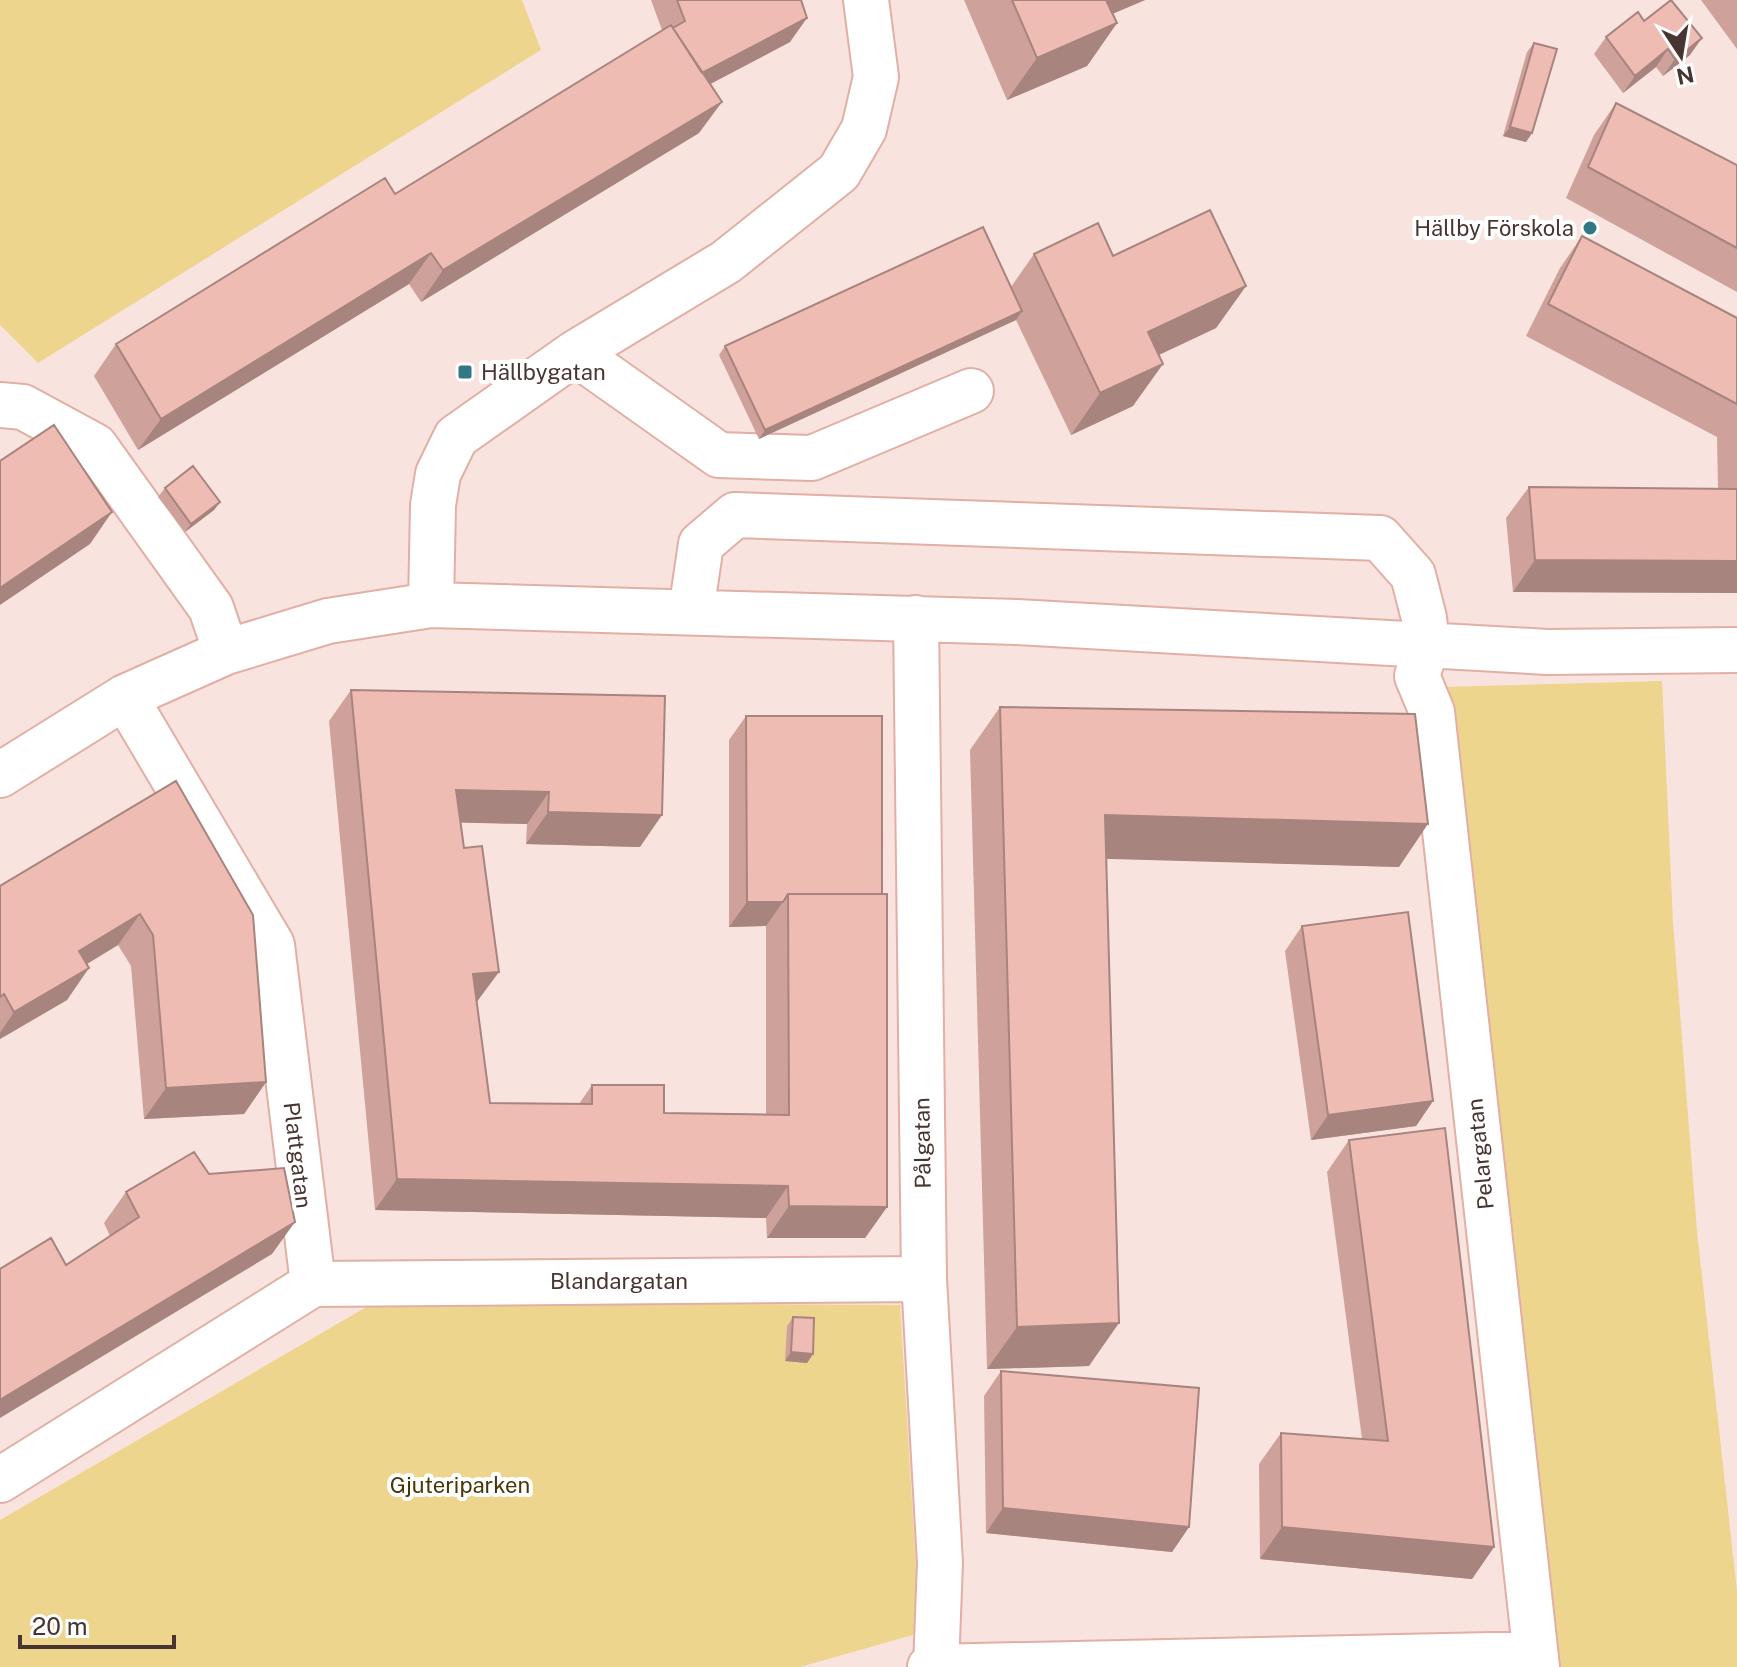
<svg xmlns="http://www.w3.org/2000/svg" width="1737" height="1667" font-family="'Public Sans',sans-serif">
	<style>
		.green { fill: #eed58e }
		.lines { fill: none; stroke-linecap: round; stroke-linejoin: round }
		.minor-casing { stroke: #e1afa5; stroke-width: 48 }
		.minor { stroke: #fff; stroke-width: 44 }
		.wall { fill: #cea29a }
		.shaded-wall { fill: #a7847d }
		.building { fill: #efbcb3; stroke: #a7847d; stroke-width: 2 }
		.poi-dot { fill: #327884; stroke: #fff; stroke-width: 3 }
		.labels { text-anchor: middle; dominant-baseline: central; stroke-width: 8; stroke-linejoin: round; paint-order: stroke }
		.poi-label { font-size: 22px; fill: #483430; stroke: #fff; text-anchor: end }
		.street-label { font-size: 22px; fill: #483430; stroke: #fff }
		.park-label { font-size: 22px; fill: #463706; stroke: #fff }
	</style>
	<rect width="100%" height="100%" fill="#f9e3df"/>
	<path class="green" d="M 0,0 L 522,0 L 541,50 L 38,363 L 0,325 Z
		M 1662,681 L 1673,922 L 1697,1231 L 1737,1591 L 1737,1667 L 1560,1667 L 1441,687 Z
		M 375,1302 L 900,1305 L 920,1633 L 800,1667 L 0,1667 L 0,1520 Z"/>
	<g class="lines">
		<defs>
			<path id="minor" d="M 575,353 L 719,455 L 812,458 L 971,391
				M 0,405 L 23,407 L 95,446 L 211,608 L 226,652
				M 431,605 L 1017,622 L 1548,652 L 1737,650
				M 691,612 L 701,544 L 735,515 L 1380,538 L 1413,575 L 1424,618 L 1427,645 L 1417,676 L 1432,712 L 1537,1667
				M 916,618 L 924,1279 L 940,1563 L 936,1667
				M 125,697 L 272,945 L 313,1284
				M 0,775 L 125,697 L 226,652 L 328,621 L 431,605 L 433,505 L 438,474 L 456,437 L 575,353 L 726,262 L 839,172 L 864,129 L 876,77 L 866,0
				M 313,1284 L 924,1279
				M 0,1480 L 313,1284
				M 930,1667 L 1535,1654"/>
		</defs>
		<use href="#minor" class="minor-casing"/>
		<use href="#minor" class="minor"/>
	</g>
	<path class="wall" d="M 651,0 L 801,0 L 790,42 L 710,84 L 699,133 L 421,302 L 409,284 L 138,450 L 94,376 L 116,344 L 395,194 L 662,30 Z
		M 964,0 L 1145,0 L 1112,14 L 1117,23 L 1087,66 L 1007,100 Z
		M 1701,0 L 1737,0 L 1737,49 Z
		M 1644,21 L 1690,55 L 1663,76 L 1656,67 L 1623,93 L 1594,54 L 1606,37 Z
		M 1534,43 L 1532,133 L 1526,142 L 1503,136 L 1527,52 Z
		M 1616,103 L 1737,165 L 1737,292 L 1566,198 L 1594,135 Z
		M 1582,236 L 1737,318 L 1737,593 L 1513,592 L 1506,518 L 1529,487 L 1718,489 L 1717,437 L 1526,336 L 1560,268 Z
		M 1034,254 L 1113,256 L 1246,286 L 1216,328 L 1159,355 L 1133,406 L 1071,435 L 1016,320 L 759,439 L 719,355 L 725,346 L 1011,287 Z
		M 165,488 L 220,502 L 214,510 L 185,532 L 158,497 Z
		M 351,690 L 665,696 L 640,847 L 526,844 L 527,824 L 460,822 L 477,1003 L 490,1103 L 579,1104 L 592,1085 L 664,1113 L 766,1114 L 766,926 L 729,927 L 729,740 L 746,716 L 882,894 L 887,1207 L 865,1238 L 767,1238 L 766,1218 L 375,1210 L 329,721 Z
		M 1000,707 L 1399,867 L 1106,858 L 1089,1366 L 987,1369 L 970,750 Z
		M 176,781 L 266,1082 L 244,1114 L 144,1119 L 131,966 L 118,945 L 87,964 L 67,1000 L 0,1039 L 0,886 Z
		M 1302,926 L 1433,1101 L 1416,1126 L 1311,1140 L 1285,951 Z
		M 1349,1140 L 1494,1547 L 1472,1579 L 1260,1559 L 1259,1464 L 1281,1433 L 1362,1439 L 1327,1172 Z
		M 209,1174 L 272,1254 L 66,1265 L 110,1236 L 104,1223 L 126,1192 Z
		M 793,1317 L 813,1354 L 807,1363 L 785,1361 L 787,1326 Z
		M 1001,1371 L 1189,1527 L 1172,1552 L 986,1533 L 984,1396 Z"/>
	<path class="shaded-wall" d="M 1094,0 L 1145,0 L 1072,31 Z
		M 807,18 L 790,42 L 678,101 L 695,76 Z
		M 1117,23 L 1087,66 L 1007,100 L 1037,58 Z
		M 1702,38 L 1690,55 L 1663,76 L 1675,59 Z
		M 1668,49 L 1656,67 L 1623,93 L 1635,76 Z
		M 722,102 L 699,133 L 421,302 L 443,270 Z
		M 1510,127 L 1532,133 L 1526,142 L 1503,136 Z
		M 431,253 L 409,284 L 138,450 L 161,419 Z
		M 1246,286 L 1216,328 L 1118,374 L 1148,332 Z
		M 1022,311 L 1016,320 L 759,439 L 765,430 Z
		M 1163,364 L 1133,406 L 1071,435 L 1100,393 Z
		M 220,502 L 214,510 L 185,532 L 191,524 Z
		M 112,512 L 90,544 L 0,605 L 0,588 Z
		M 1535,560 L 1737,561 L 1737,593 L 1513,592 Z
		M 456,790 L 549,792 L 527,824 L 434,822 Z
		M 548,812 L 662,815 L 640,847 L 526,844 Z
		M 1105,815 L 1428,824 L 1399,867 L 1076,858 Z
		M 747,902 L 783,902 L 766,926 L 729,927 Z
		M 140,914 L 118,945 L 57,982 L 79,951 Z
		M 89,968 L 67,1000 L 0,1039 L 0,1033 L 14,1012 Z
		M 499,972 L 476,1003 L 473,974 Z
		M 266,1082 L 244,1114 L 144,1119 L 166,1088 Z
		M 1433,1101 L 1416,1126 L 1311,1140 L 1328,1115 Z
		M 397,1179 L 788,1186 L 766,1218 L 375,1210 Z
		M 789,1206 L 887,1207 L 865,1238 L 767,1238 Z
		M 295,1222 L 272,1254 L 0,1418 L 0,1400 Z
		M 1119,1323 L 1089,1366 L 987,1369 L 1017,1327 Z
		M 791,1352 L 813,1354 L 807,1363 L 785,1361 Z
		M 1003,1508 L 1189,1527 L 1172,1552 L 986,1533 Z
		M 1282,1527 L 1494,1547 L 1472,1579 L 1260,1559 Z"/>
	<path class="building" d="M 677,0 L 801,0 L 807,18 L 702,73 L 673,28 L 685,21 Z
		M 1012,0 L 1106,0 L 1117,23 L 1037,58 Z
		M 1671,0 L 1702,38 L 1675,59 L 1668,49 L 1635,76 L 1606,37 L 1638,12 L 1644,21 Z
		M 671,25 L 722,102 L 443,270 L 431,253 L 161,419 L 116,344 L 385,178 L 395,194 Z
		M 1534,43 L 1557,49 L 1532,133 L 1510,127 Z
		M 1616,103 L 1737,165 L 1737,248 L 1588,167 Z
		M 1210,210 L 1246,286 L 1148,332 L 1163,364 L 1100,393 L 1034,254 L 1098,223 L 1113,256 Z
		M 983,227 L 1022,311 L 765,430 L 725,346 Z
		M 1582,236 L 1737,318 L 1737,404 L 1548,304 Z
		M 54,425 L 112,512 L 0,588 L 0,461 Z
		M 193,466 L 220,502 L 191,524 L 165,488 Z
		M 1529,487 L 1737,489 L 1737,561 L 1535,560 Z
		M 351,690 L 665,696 L 662,815 L 548,812 L 549,792 L 456,790 L 464,848 L 482,846 L 499,972 L 473,974 L 490,1103 L 592,1104 L 592,1085 L 664,1085 L 664,1113 L 789,1115 L 788,894 L 887,894 L 887,1207 L 789,1206 L 788,1186 L 397,1179 Z
		M 1000,707 L 1415,714 L 1428,824 L 1105,815 L 1119,1323 L 1017,1327 Z
		M 746,716 L 882,716 L 882,894 L 788,894 L 783,902 L 747,902 Z
		M 176,781 L 253,915 L 266,1082 L 166,1088 L 153,935 L 140,914 L 79,951 L 89,968 L 14,1012 L 4,994 L 0,997 L 0,886 Z
		M 1408,912 L 1433,1101 L 1328,1115 L 1302,926 Z
		M 1445,1128 L 1494,1547 L 1282,1527 L 1281,1433 L 1388,1441 L 1349,1140 Z
		M 194,1152 L 209,1174 L 284,1168 L 295,1222 L 0,1400 L 0,1269 L 51,1238 L 66,1265 L 139,1217 L 126,1192 Z
		M 793,1317 L 814,1318 L 813,1354 L 791,1352 Z
		M 1001,1371 L 1199,1388 L 1189,1527 L 1003,1508 Z"/>
	<g class="poi-dot">
		<circle cx="1590" cy="228" r="8"/>
		<rect x="457" y="364" width="16" height="16" rx="4"/>
	</g>
	<g class="labels">
		<g class="poi-label">
			<text x="1574" y="228">Hällby Förskola</text>
			<text x="481" y="372" text-anchor="start">Hällbygatan</text>
		</g>
		<g class="street-label">
			<text transform="translate(922 1143) rotate(-91)">Pålgatan</text>
			<text transform="translate(1480 1154) rotate(-96)">Pelargatan</text>
			<text transform="translate(298 1155) rotate(83)">Plattgatan</text>
			<text x="619" y="1281">Blandargatan</text>
		</g>
		<g class="park-label">
			<text x="460" y="1485">Gjuteriparken</text>
		</g>
	</g>
	<g transform="translate(1681 56) rotate(168)" stroke="#ffffff" stroke-width="6" paint-order="stroke">
	<path d="M0-6L14 30L0 20L-14 30Z" fill="#483430"/>
	<text y="-12" font-size="22" font-weight="bold" text-anchor="middle" fill="#483430">N</text>
	</g>
	<path d="M20 1635v12h154v-12" fill="none" stroke="#483430" stroke-width="4"/>
	<text x="32" y="1635" font-size="24" fill="#483430" stroke="#ffffff" stroke-width="6" paint-order="stroke">20 m</text>
</svg>
